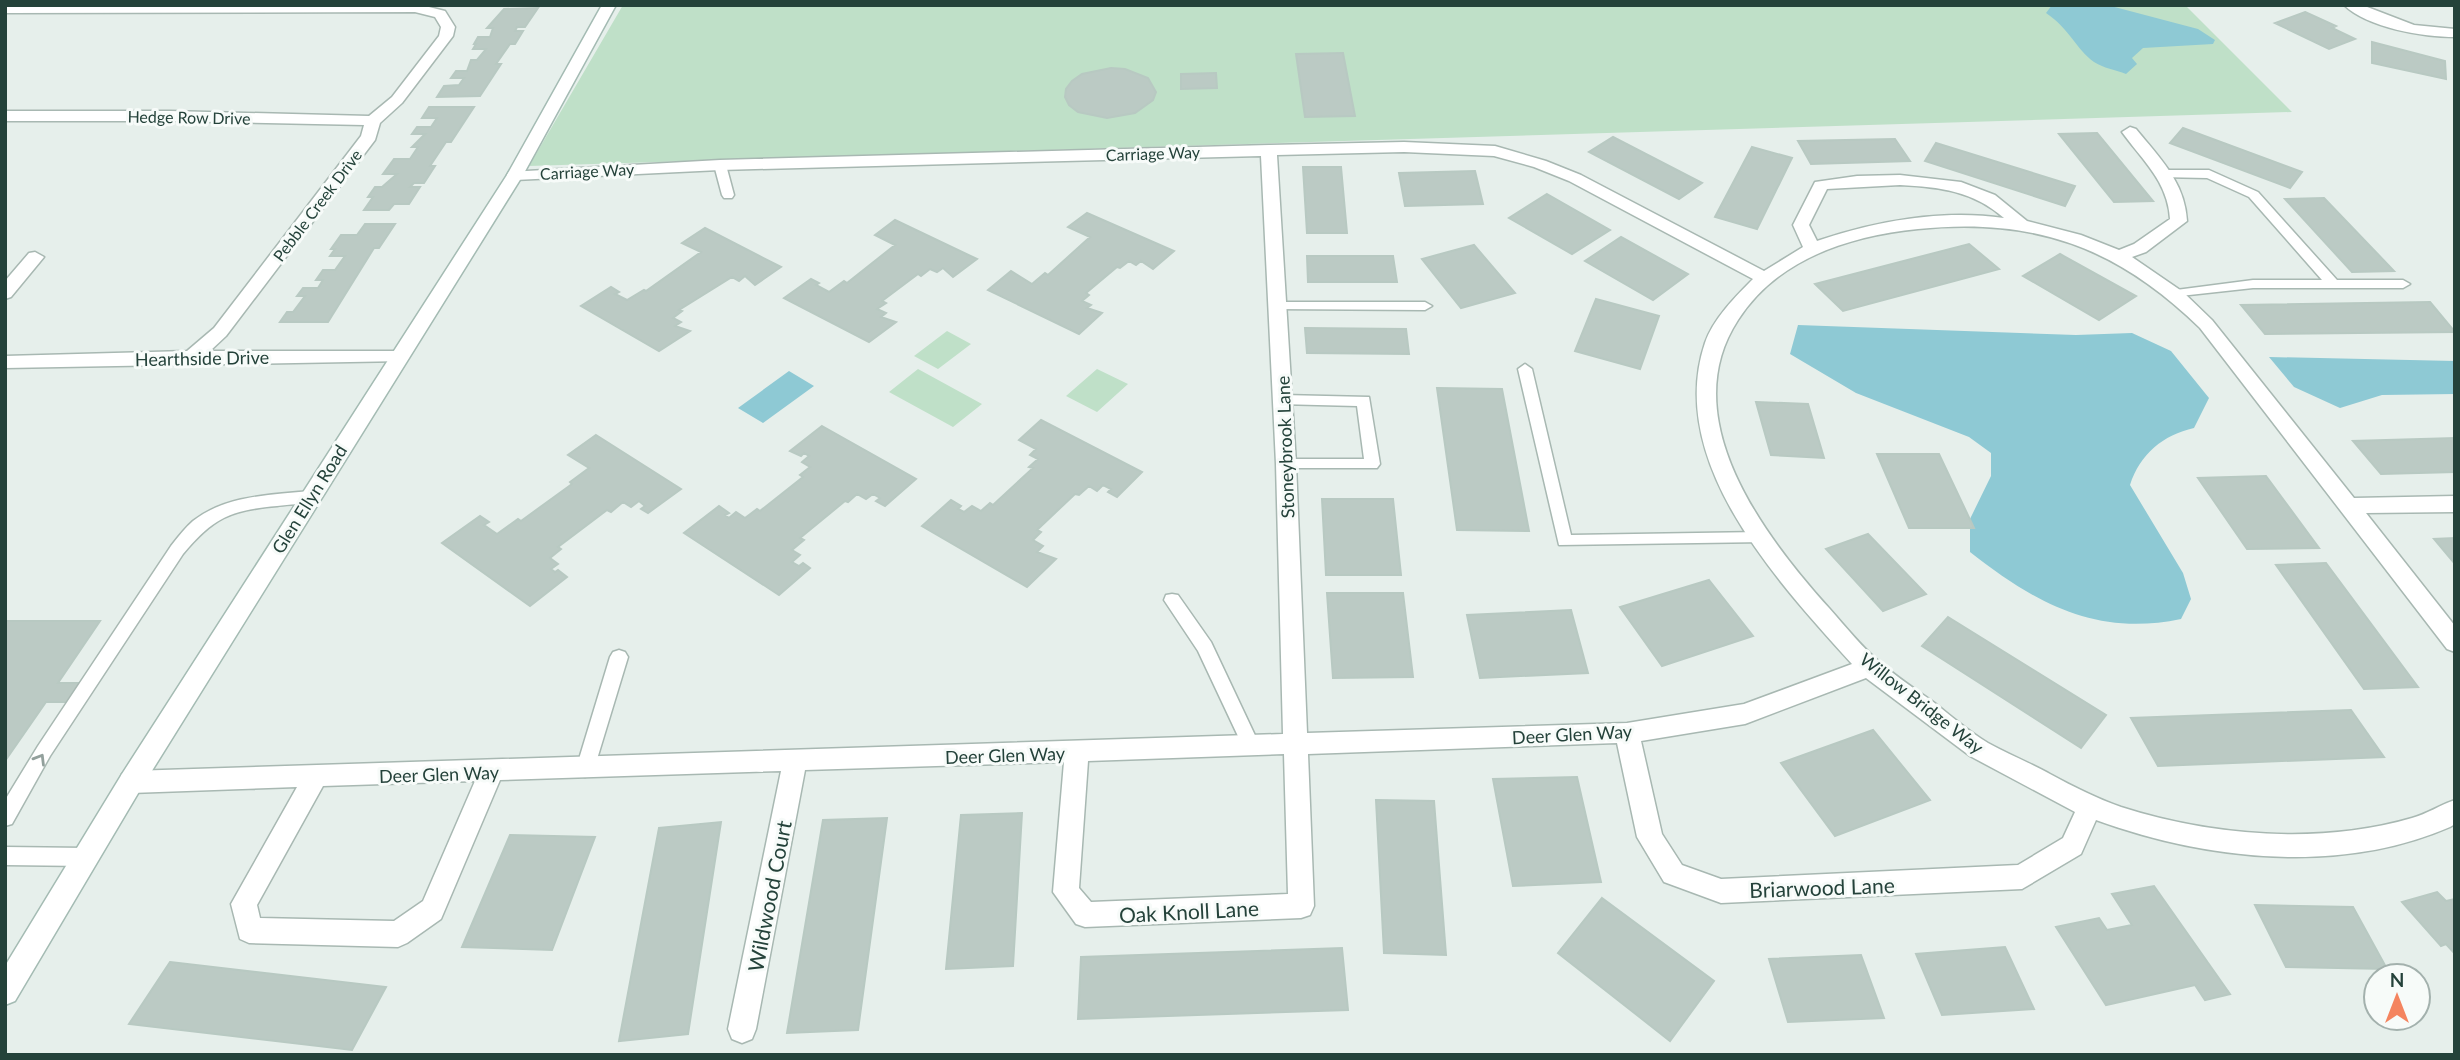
<svg xmlns="http://www.w3.org/2000/svg" width="2460" height="1060" font-family="Lato,sans-serif">
	<style>
		.green { fill: #bfe0c8 }
		.water { fill: #8ec9d4 }
		.building { fill: #bbcac4; stroke: #b8c9c2; stroke-width: 2 }
		.lines { fill: none; stroke-linecap: round; stroke-linejoin: round }
		.lane-casing { stroke: #a8b8b2; stroke-width: 3 }
		.street-casing { stroke: #a8b8b2; stroke-width: 3 }
		.secondary-casing { stroke: #a4bbb3; stroke-width: 3 }
		.lane { fill: #fff; fill-rule: evenodd }
		.street { fill: #fff; fill-rule: evenodd }
		.secondary { fill: #fff; fill-rule: evenodd }
		.oneway { stroke: #92a09c }
		.labels { text-anchor: middle; dominant-baseline: central; stroke-width: 6; stroke-linejoin: round; paint-order: stroke }
		.far-street-label { font-size: 16px; fill: #24423a; stroke: #f7fbf9 }
		.street-label { font-size: 18px; fill: #24423a; stroke: #f7fbf9 }
		.near-street-label { font-size: 21px; fill: #24423a; stroke: #f7fbf9 }
	</style>
	<rect width="100%" height="100%" fill="#e6efeb"/>
	<path class="green" d="M 623,5 L 2185,5 L 2292,112 L 529,166 Z
		M 947,331 L 971,344 L 938,369 L 914,356 Z
		M 918,369 L 982,404 L 953,427 L 889,392 Z
		M 1097,369 L 1128,384 L 1097,412 L 1066,396 Z"/>
	<path class="water" d="M 2052,5 L 2107,5 L 2198,29 L 2215,40 L 2213,44 L 2143,48 L 2132,58 L 2137,64 L 2126,74 C 2116,70 2103,68 2094,62 C 2076,49 2069,28 2046,13 Z
		M 1798,325 L 2076,335 L 2132,333 L 2171,351 L 2209,398 L 2194,428 C 2163,435 2140,454 2130,485 L 2183,573 L 2191,599 L 2181,619 C 2096,637 2035,603 1970,552 L 1970,519 L 1991,476 L 1991,453 L 1969,437 L 1856,393 L 1790,354 Z
		M 2269,357 L 2455,361 L 2455,394 L 2382,395 L 2340,408 L 2294,387 Z
		M 789,371 L 814,386 L 763,423 L 738,408 Z"/>
	<path class="building" d="M 538,8 L 525,27 L 517,27 L 515,31 L 523,31 L 515,44 L 510,44 L 496,64 L 501,64 L 480,96 L 437,97 L 444,86 L 459,85 L 464,78 L 451,78 L 456,71 L 467,71 L 471,60 L 477,60 L 482,54 L 486,49 L 473,49 L 476,44 L 474,44 L 478,37 L 490,37 L 493,28 L 487,28 L 504,9 Z
		M 2305,12 L 2336,26 L 2332,28 L 2355,39 L 2329,49 L 2275,23 Z
		M 2372,42 L 2445,61 L 2446,79 L 2372,63 Z
		M 1343,53 L 1355,116 L 1305,117 L 1296,54 Z
		M 1111,68 L 1125,69 L 1148,78 L 1156,92 L 1153,100 L 1135,113 L 1107,118 L 1078,112 L 1069,105 L 1065,97 L 1066,89 L 1072,81 L 1082,74 Z
		M 1216,73 L 1217,88 L 1181,89 L 1181,74 Z
		M 429,107 L 474,107 L 451,142 L 446,142 L 430,166 L 435,166 L 424,183 L 414,183 L 410,187 L 420,187 L 409,204 L 394,204 L 389,210 L 364,210 L 373,197 L 368,197 L 375,187 L 382,187 L 397,174 L 383,174 L 394,159 L 410,159 L 418,147 L 412,147 L 425,134 L 412,134 L 417,127 L 431,127 L 437,118 L 422,118 Z
		M 2183,128 L 2302,172 L 2290,188 L 2170,143 Z
		M 2097,133 L 2153,201 L 2114,202 L 2059,134 Z
		M 1613,137 L 1702,183 L 1679,199 L 1589,152 Z
		M 1895,139 L 1910,161 L 1811,164 L 1798,141 Z
		M 1936,143 L 2075,186 L 2065,206 L 1925,161 Z
		M 1752,147 L 1792,158 L 1757,229 L 1715,217 Z
		M 1303,167 L 1341,167 L 1347,233 L 1307,233 Z
		M 1475,171 L 1483,204 L 1405,206 L 1399,173 Z
		M 1547,194 L 1610,230 L 1572,254 L 1509,218 Z
		M 2324,198 L 2394,271 L 2352,272 L 2285,199 Z
		M 1087,213 L 1174,251 L 1153,269 L 1141,261 L 1136,265 L 1129,261 L 1120,268 L 1117,267 L 1086,293 L 1089,295 L 1082,301 L 1091,305 L 1087,308 L 1102,313 L 1079,334 L 988,290 L 1011,271 L 1032,284 L 1045,273 L 1048,275 L 1090,237 L 1068,227 Z
		M 895,220 L 977,259 L 953,277 L 943,268 L 937,272 L 930,269 L 921,276 L 918,274 L 882,301 L 886,303 L 877,309 L 886,313 L 881,317 L 896,322 L 869,342 L 784,298 L 811,279 L 819,283 L 816,285 L 829,292 L 844,281 L 847,283 L 895,245 L 875,235 Z
		M 365,224 L 395,224 L 379,248 L 374,248 L 328,322 L 280,322 L 287,312 L 293,312 L 305,296 L 297,296 L 303,288 L 318,288 L 323,280 L 316,280 L 323,270 L 335,270 L 345,256 L 330,256 L 335,249 L 331,249 L 341,235 L 357,235 Z
		M 705,228 L 781,267 L 755,285 L 745,276 L 739,281 L 732,277 L 679,310 L 682,311 L 673,318 L 681,322 L 675,326 L 690,331 L 659,351 L 581,306 L 611,287 L 619,292 L 615,294 L 627,300 L 644,290 L 646,291 L 701,252 L 682,243 Z
		M 1621,237 L 1688,274 L 1653,300 L 1585,261 Z
		M 1969,244 L 1999,269 L 1843,311 L 1815,284 Z
		M 1474,245 L 1515,293 L 1461,308 L 1422,259 Z
		M 2060,254 L 2136,296 L 2099,320 L 2023,276 Z
		M 1307,256 L 1393,256 L 1397,282 L 1308,282 Z
		M 1596,299 L 1659,316 L 1640,369 L 1575,351 Z
		M 2430,302 L 2455,332 L 2265,334 L 2241,305 Z
		M 1305,328 L 1406,329 L 1409,354 L 1307,353 Z
		M 1437,388 L 1502,389 L 1529,531 L 1457,530 Z
		M 1756,402 L 1808,404 L 1824,458 L 1771,455 Z
		M 1041,420 L 1142,472 L 1117,497 L 1108,492 L 1111,489 L 1103,485 L 1097,491 L 1089,486 L 1079,495 L 1075,494 L 1037,530 L 1041,532 L 1033,540 L 1043,546 L 1037,552 L 1056,559 L 1027,587 L 922,526 L 951,500 L 961,506 L 958,509 L 964,512 L 972,506 L 981,511 L 990,503 L 993,505 L 1033,468 L 1029,467 L 1038,459 L 1030,455 L 1036,449 L 1019,440 Z
		M 822,426 L 916,479 L 885,506 L 876,501 L 880,498 L 873,494 L 866,499 L 857,494 L 848,502 L 845,501 L 800,538 L 804,540 L 792,550 L 800,555 L 792,562 L 799,566 L 803,563 L 810,568 L 779,595 L 684,533 L 719,506 L 729,513 L 725,515 L 729,518 L 736,512 L 745,518 L 757,509 L 760,511 L 803,477 L 800,475 L 810,467 L 802,462 L 809,456 L 804,453 L 801,456 L 790,451 Z
		M 596,435 L 681,489 L 648,513 L 641,509 L 645,506 L 639,501 L 631,507 L 623,502 L 611,512 L 607,510 L 558,547 L 561,549 L 550,558 L 558,564 L 551,569 L 555,572 L 558,570 L 567,577 L 530,606 L 442,543 L 480,516 L 489,522 L 484,525 L 497,534 L 518,519 L 521,521 L 572,484 L 570,482 L 589,468 L 568,455 Z
		M 2455,438 L 2455,472 L 2381,474 L 2353,441 Z
		M 1877,454 L 1939,454 L 1974,528 L 1909,528 Z
		M 2266,476 L 2319,548 L 2247,549 L 2198,478 Z
		M 1322,499 L 1393,499 L 1401,575 L 1326,575 Z
		M 1868,534 L 1926,594 L 1883,611 L 1826,549 Z
		M 2455,538 L 2455,564 L 2434,539 Z
		M 2326,563 L 2418,687 L 2364,689 L 2276,565 Z
		M 1709,580 L 1753,636 L 1662,666 L 1620,607 Z
		M 1327,593 L 1403,593 L 1413,677 L 1333,678 Z
		M 1571,610 L 1588,673 L 1480,678 L 1467,615 Z
		M 1948,617 L 2106,715 L 2081,748 L 1922,646 Z
		M 5,621 L 100,621 L 58,683 L 81,683 L 68,702 L 46,702 L 5,761 Z
		M 2351,710 L 2384,757 L 2158,766 L 2131,718 Z
		M 1873,730 L 1930,800 L 1835,836 L 1781,763 Z
		M 1577,777 L 1601,882 L 1513,886 L 1493,779 Z
		M 1376,800 L 1434,801 L 1446,955 L 1384,953 Z
		M 1022,813 L 1013,966 L 946,969 L 961,815 Z
		M 887,818 L 858,1030 L 787,1033 L 823,820 Z
		M 721,822 L 688,1034 L 619,1041 L 659,828 Z
		M 510,835 L 595,837 L 552,950 L 462,947 Z
		M 2154,886 L 2230,994 L 2205,1000 L 2195,985 L 2106,1005 L 2056,927 L 2099,918 L 2107,930 L 2132,925 L 2112,894 Z
		M 2437,892 L 2446,901 L 2455,899 L 2455,954 L 2446,944 L 2441,946 L 2402,902 Z
		M 1602,898 L 1714,981 L 1670,1041 L 1558,953 Z
		M 2255,905 L 2353,907 L 2387,969 L 2286,967 Z
		M 2005,947 L 2034,1009 L 1942,1015 L 1916,954 Z
		M 1342,948 L 1348,1010 L 1078,1019 L 1081,957 Z
		M 1861,955 L 1884,1018 L 1788,1022 L 1769,959 Z
		M 170,962 L 386,987 L 352,1050 L 129,1024 Z"/>
	<g class="lines">
		<defs>
			<path id="lane" d="M 720,161 L 726,165 L 734,195 L 732,198 L 724,198 L 722,195 L 714,165 Z
				M 2163,170 L 2209,170 L 2258,192 L 2337,280 L 2403,280 L 2410,284 L 2403,288 L 2253,288 L 2171,297 L 2171,291 L 2176,290 L 2253,280 L 2322,280 L 2249,197 L 2207,178 L 2159,177 L 2157,174 Z
				M 1278,302 L 1425,302 L 1432,306 L 1425,310 L 1273,309 L 1271,306 L 1273,303 Z
				M 1525,364 L 1532,369 L 1571,535 L 1760,532 L 1766,534 L 1768,538 L 1766,542 L 1559,545 L 1518,369 Z
				M 1283,395 L 1369,397 L 1380,464 L 1377,468 L 1281,468 L 1278,464 L 1286,459 L 1364,459 L 1357,406 L 1278,404 L 1276,400 L 1278,396 Z
				M 310,491 L 318,497 L 315,501 C 303,505 290,504 277,506 C 230,510 213,518 183,554 L 50,756 L 12,824 L 5,826 L 5,800 L 38,746 L 171,546 C 178,537 185,528 193,521 C 226,495 271,495 310,491 Z
				M 1172,594 L 1178,595 L 1211,642 L 1260,746 L 1257,751 L 1251,754 L 1245,751 L 1198,651 L 1164,600 L 1166,595 Z
				M 619,650 L 625,652 L 628,657 L 594,769 L 591,775 L 585,777 L 579,775 L 576,769 L 610,657 L 613,652 Z
				M 5,847 L 86,848 L 93,851 L 96,857 L 93,863 L 86,866 L 5,865 Z"/>
			<path id="street" d="M 5,5 L 421,5 L 445,11 L 455,27 L 453,36 L 402,103 L 380,123 L 375,140 L 226,336 L 210,351 L 398,351 L 405,353 L 407,357 L 405,361 L 5,368 L 5,356 L 187,351 L 214,328 L 361,136 L 364,125 L 170,121 L 5,121 L 5,111 L 170,111 L 369,116 L 392,97 L 439,36 L 441,27 L 435,17 L 415,12 L 5,13 Z
				M 2344,5 L 2362,5 L 2414,25 L 2455,29 L 2455,37 C 2423,37 2368,28 2344,5 Z
				M 2130,127 L 2136,129 C 2159,157 2185,182 2187,221 L 2146,252 L 2132,257 L 2183,292 L 2212,320 L 2354,498 L 2455,496 L 2455,512 L 2366,513 L 2455,626 L 2455,652 L 2447,649 L 2200,328 C 2117,247 2034,217 1918,229 C 1849,236 1777,259 1738,320 C 1674,418 1764,536 1829,608 C 1846,627 1863,649 1882,664 C 1898,678 1915,689 1932,701 C 1950,715 1968,731 1988,743 C 2008,754 2030,763 2050,774 C 2074,787 2096,798 2121,807 C 2212,836 2319,845 2412,818 C 2427,814 2440,805 2455,800 L 2455,824 L 2450,827 C 2340,875 2206,860 2096,820 L 2081,854 L 2022,889 L 1721,903 L 1664,882 L 1637,837 L 1617,743 L 1308,754 L 1314,906 L 1310,915 L 1301,918 L 1085,927 L 1076,924 L 1053,892 L 1064,762 L 805,770 L 756,1029 L 752,1039 L 742,1043 L 732,1039 L 728,1029 L 781,771 L 500,780 L 441,919 L 407,943 L 398,947 L 249,943 L 240,939 L 231,904 L 297,787 L 131,793 L 122,790 L 119,782 L 122,774 L 131,771 L 1283,734 L 1276,464 L 1261,156 L 720,170 L 515,180 L 507,175 L 509,172 L 720,160 L 1269,145 L 1404,142 L 1495,146 L 1546,161 L 1581,175 L 1764,271 L 1803,247 L 1793,225 L 1815,182 L 1857,176 L 1900,175 L 1961,182 L 1995,195 L 2027,221 L 2081,235 L 2119,250 L 2134,244 L 2170,219 C 2168,182 2143,161 2122,132 ZM 1404,152 L 1494,156 L 1534,167 L 1569,181 L 1753,279 C 1736,296 1713,319 1705,343 C 1665,462 1779,583 1852,664 L 1744,704 L 1627,723 L 1307,733 L 1296,464 L 1277,155 ZM 1900,185 C 1940,187 1973,191 2004,218 C 1943,209 1875,221 1817,241 L 1809,225 L 1827,189 ZM 1866,678 L 1970,756 L 2075,812 L 2063,838 L 2018,865 L 1721,879 L 1682,865 L 1662,834 L 1641,741 L 1745,724 ZM 1284,754 L 1288,894 L 1091,902 L 1079,888 L 1088,761 ZM 475,781 L 423,901 L 394,921 L 260,918 L 257,905 L 323,786 Z
				M 35,252 L 44,257 L 11,297 L 5,299 L 5,281 L 29,253 Z"/>
			<path id="secondary" d="M 602,5 L 616,5 L 523,175 L 140,790 L 15,1001 L 5,1005 L 5,966 L 122,774 L 507,175 Z"/>
		</defs>
		<use href="#lane" class="lane-casing"/>
		<use href="#street" class="street-casing"/>
		<use href="#secondary" class="secondary-casing"/>
		<use href="#lane" class="lane"/>
		<use href="#street" class="street"/>
		<use href="#secondary" class="secondary"/>
	</g>
	<defs><path id="oneway-chevron" d="M-2-3.5L2.5 0L-2 3.5" fill="none" stroke-width="1.6" stroke-linecap="round" stroke-linejoin="round" transform="scale(1.75)"/></defs>
	<use class="oneway" href="#oneway-chevron" transform="translate(40 759) rotate(-59)"/>
	<g class="labels">
		<g class="far-street-label">
			<text transform="translate(189 117) rotate(1)">Hedge Row Drive</text>
			<text transform="translate(1153 153) rotate(-2)">Carriage Way</text>
			<text transform="translate(587 171) rotate(-3)">Carriage Way</text>
			<text transform="translate(317 205) rotate(-53)">Pebble Creek Drive</text>
		</g>
		<g class="street-label">
			<text transform="translate(202 358) rotate(-1)">Hearthside Drive</text>
			<text transform="translate(1285 447) rotate(-92)">Stoneybrook Lane</text>
			<text transform="translate(309 499) rotate(-58)">Glen Ellyn Road</text>
			<text transform="translate(1922 703) rotate(38)">Willow Bridge Way</text>
			<text transform="translate(1572 734) rotate(-3)">Deer Glen Way</text>
			<text transform="translate(1005 755) rotate(-2)">Deer Glen Way</text>
			<text transform="translate(439 774) rotate(-2)">Deer Glen Way</text>
		</g>
		<g class="near-street-label">
			<text transform="translate(1822 887) rotate(-2)">Briarwood Lane</text>
			<text transform="translate(769 896) rotate(-79)">Wildwood Court</text>
			<text transform="translate(1189 911) rotate(-3)">Oak Knoll Lane</text>
		</g>
	</g>
	<rect width="2460" height="1060" fill="none" stroke="#24423a" stroke-width="14"/>
	<g transform="translate(2397 997)"><circle r="33" fill="#f7fbf9" stroke="#a3b1ad" stroke-width="2"/>
	<path d="M0-5L12 26L0 18L-12 26Z" fill="#f4845f"/>
	<text y="-10" font-size="19" font-weight="bold" text-anchor="middle" fill="#24423a">N</text>
	</g>
</svg>
